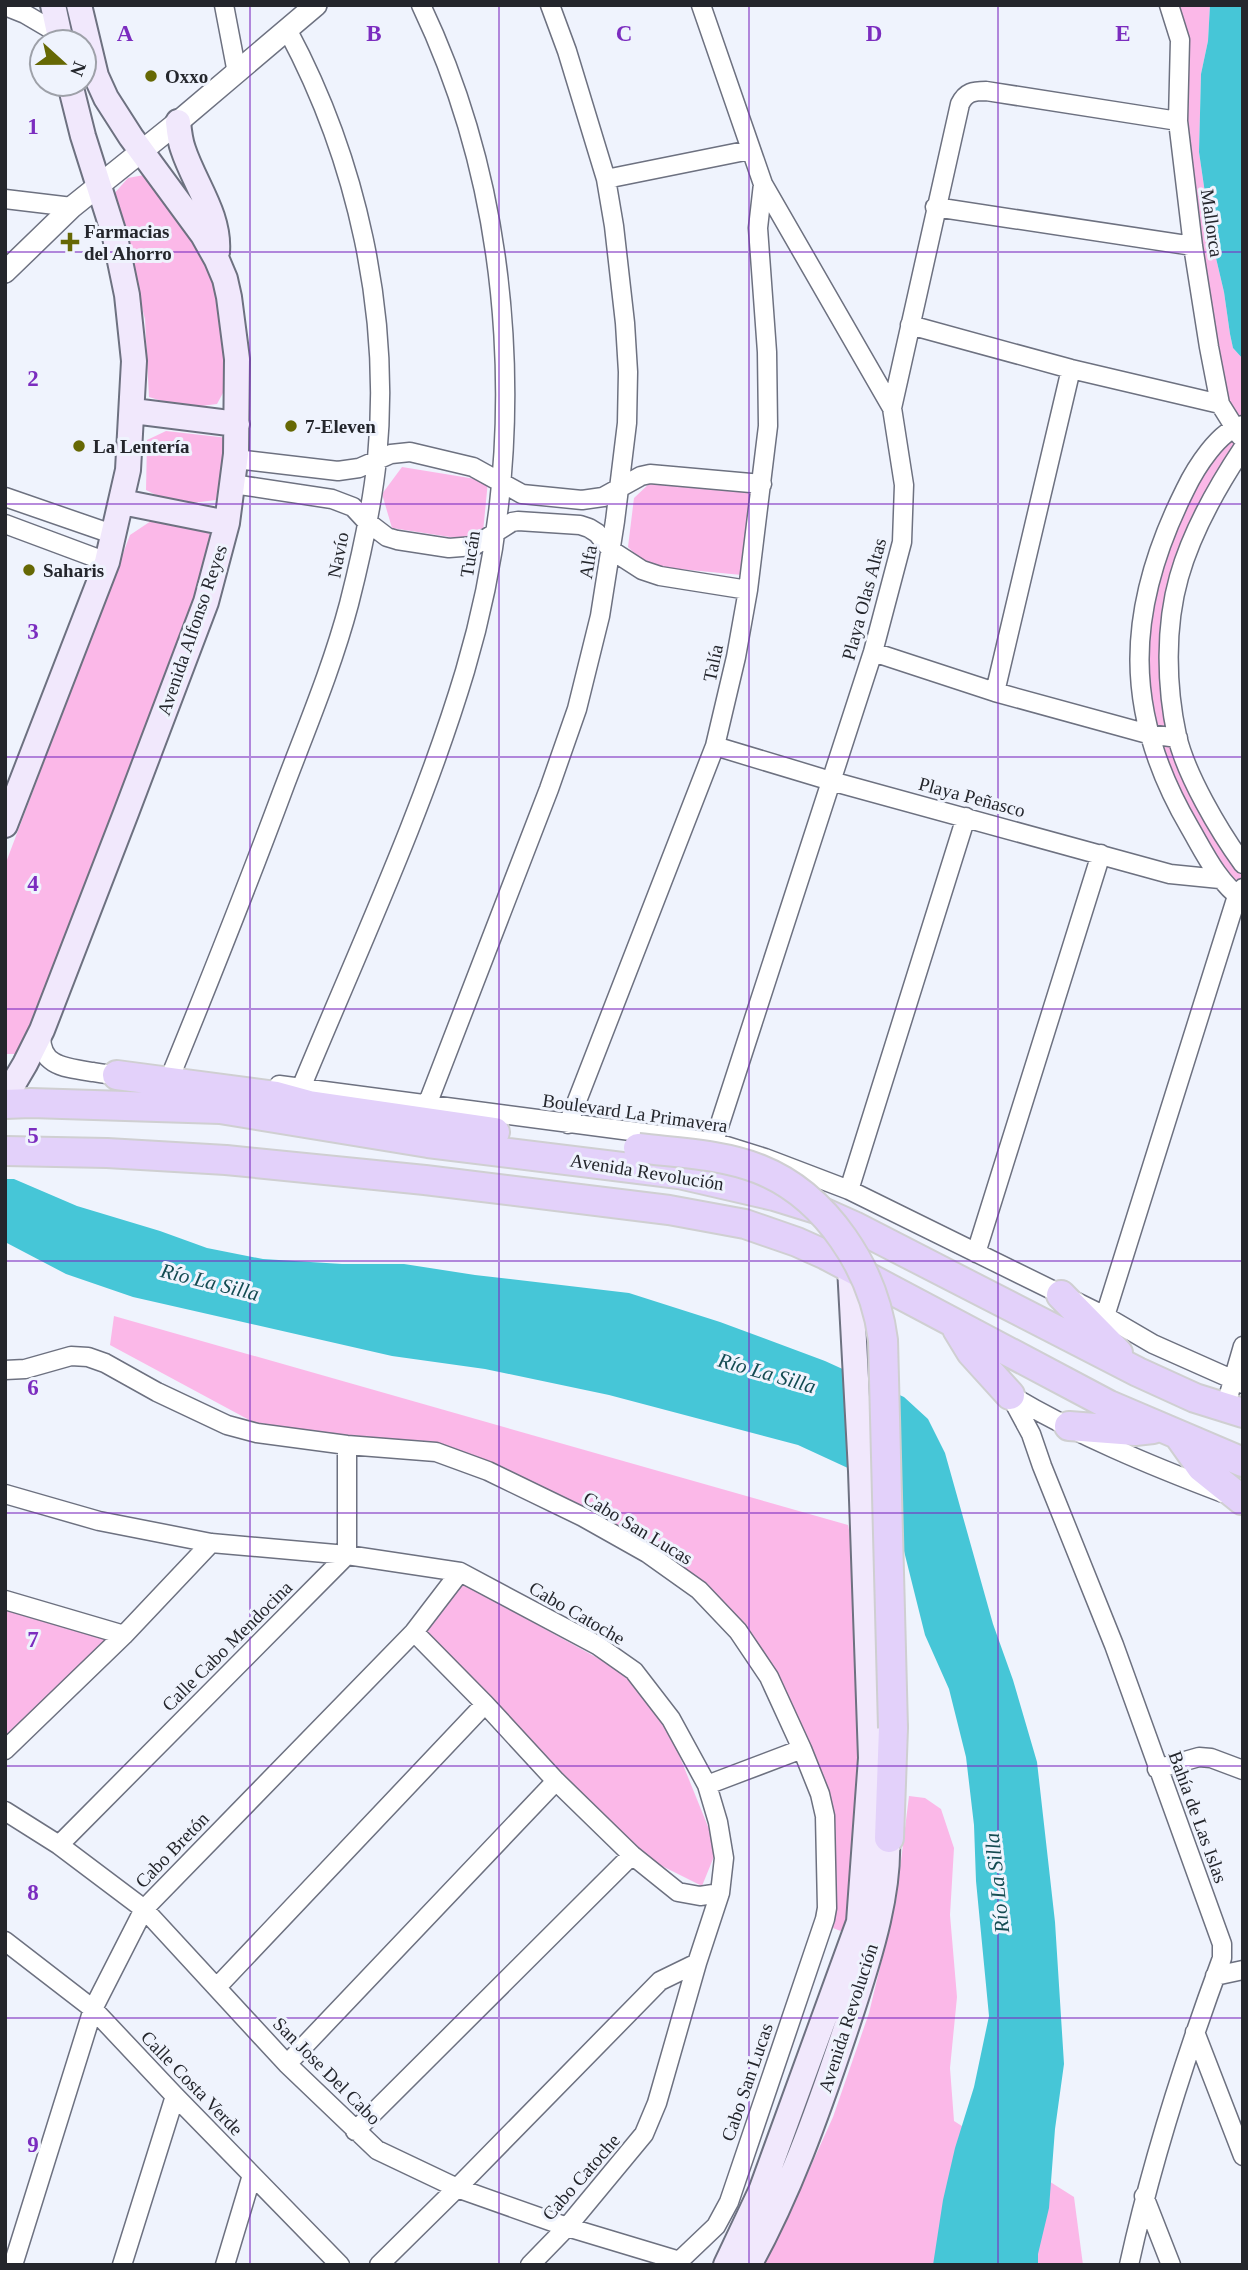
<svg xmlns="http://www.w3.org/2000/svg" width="1248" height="2270" font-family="Georgia,serif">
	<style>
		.green { fill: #fbb8e8 }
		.water { fill: #46c6d7 }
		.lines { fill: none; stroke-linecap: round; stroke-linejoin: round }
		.minor-casing { stroke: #6d7180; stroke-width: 21 }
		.tertiary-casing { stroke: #6d7180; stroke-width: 24 }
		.secondary-casing { stroke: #6d7180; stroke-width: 28 }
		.primary-casing { stroke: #cfcfd1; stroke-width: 32 }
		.minor { stroke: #fff; stroke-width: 18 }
		.tertiary { stroke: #fff; stroke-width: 21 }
		.secondary { stroke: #f1e8fc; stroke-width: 24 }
		.primary { stroke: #e3d1fa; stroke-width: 28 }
		.primary-bridge-casing { stroke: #cfcfd1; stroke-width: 32; stroke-linecap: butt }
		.primary-bridge { stroke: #e3d1fa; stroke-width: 28 }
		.grid { fill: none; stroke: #7b2cbf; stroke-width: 2; stroke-opacity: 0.55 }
		.poi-dot { fill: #666804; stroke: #eff3fd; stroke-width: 2.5 }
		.labels { text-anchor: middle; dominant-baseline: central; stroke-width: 6; stroke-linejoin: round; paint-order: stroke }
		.poi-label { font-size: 19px; font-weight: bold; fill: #24262c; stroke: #eff3fd; text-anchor: start }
		.street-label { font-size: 19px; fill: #24262c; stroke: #eff3fd }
		.water-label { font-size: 21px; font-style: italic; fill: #144b52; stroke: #eff3fd }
		.grid-label { font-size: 23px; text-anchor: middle; font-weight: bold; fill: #7b2cbf; stroke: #eff3fd; stroke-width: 6; stroke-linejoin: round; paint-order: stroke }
	</style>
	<rect width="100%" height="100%" fill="#eff3fd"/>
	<path class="green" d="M 1169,5 L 1210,5 L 1208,41 L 1201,74 L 1199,152 L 1212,241 L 1224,292 L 1230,334 L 1233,348 L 1243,359 L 1243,439 L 1196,530 L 1170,631 L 1178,738 L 1243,864 L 1243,900 L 1237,896 L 1148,734 L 1140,624 L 1172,516 L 1233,427 L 1220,404 Z
		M 144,175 L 210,255 L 236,369 L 217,404 L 185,408 L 149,397 L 145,319 L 112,196 L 128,178 Z
		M 166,431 L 228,438 L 216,500 L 176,505 L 146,490 L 147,440 Z
		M 402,467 L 488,481 L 482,542 L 392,528 L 382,494 Z
		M 652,481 L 756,491 L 742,575 L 647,566 L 628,547 L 634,498 Z
		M 151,521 L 208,527 L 216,569 L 28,1054 L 5,1054 L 5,865 L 130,535 Z
		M 114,1316 L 848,1525 L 865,1602 L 858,1938 L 833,1928 L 828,1808 L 773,1676 L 701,1586 L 462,1455 L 253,1422 L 110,1345 Z
		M 463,1584 L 623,1672 L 667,1725 L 717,1849 L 702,1886 L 640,1855 L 419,1633 Z
		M 5,1607 L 114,1636 L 5,1739 Z
		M 909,1796 L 925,1798 L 941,1809 L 954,1848 L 950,1915 L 957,1997 L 950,2068 L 954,2121 L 1074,2197 L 1083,2265 L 762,2265 L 801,2188 L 833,2117 L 869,2013 L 896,1901 Z"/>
	<path class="water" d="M 1210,5 L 1243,5 L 1241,107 L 1243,123 L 1243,359 L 1233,348 L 1230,334 L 1224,292 L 1212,241 L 1199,152 L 1201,74 L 1208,41 Z
		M 5,1179 L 14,1179 L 77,1206 L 160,1231 L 207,1248 L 263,1259 L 342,1264 L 404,1264 L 475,1275 L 629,1293 L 720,1322 L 825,1361 L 904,1397 L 928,1419 L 945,1453 L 993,1624 L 1013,1680 L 1037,1762 L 1055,1922 L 1064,2064 L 1055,2129 L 1049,2208 L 1038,2254 L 1038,2265 L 933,2265 L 943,2200 L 955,2148 L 974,2087 L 989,2016 L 976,1881 L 974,1825 L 966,1757 L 949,1689 L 925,1635 L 901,1539 L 850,1469 L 798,1445 L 609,1395 L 485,1369 L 392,1356 L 133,1297 L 66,1274 L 5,1242 Z"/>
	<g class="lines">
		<defs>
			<path id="minor" d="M 224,5 L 237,73
				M 701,5 L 763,184 L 892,408 L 904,485 L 902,542 L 873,652 L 714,1142
				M 1169,5 L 1180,40 L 1178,121 L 1193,246 L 1209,347 L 1220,404 L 1240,436
				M 5,6 L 25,14 L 59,34
				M 606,179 L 750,150
				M 5,199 L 72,207
				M 935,207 L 1193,246
				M 910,325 L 1071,369 L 1220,404
				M 892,408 L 960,104 C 966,92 973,91 986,91 L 1178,121
				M 1243,425 C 1219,430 1195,469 1185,490 C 1125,610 1122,712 1190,828 C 1205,854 1218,882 1243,900
				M 1243,448 C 1217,487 1192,531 1179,577 C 1165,626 1166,686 1177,736 C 1186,775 1219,831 1243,864
				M 236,459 L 338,471 L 359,468 L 391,454 L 410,452 L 473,467 L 522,494 L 582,500 L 603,497 L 641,476 L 650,474 L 762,484
				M 233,484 L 332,499 L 353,507 L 366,521 L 387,537 L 397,540 L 449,548 L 474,546 L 512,522 L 518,521 L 580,525 L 589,528 L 597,533 L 611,550 L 642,570 L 660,576 L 748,590
				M 5,497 L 115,535
				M 5,524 L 107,562
				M 873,652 L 995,692 L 1148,734 L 1178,738
				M 995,692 L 1071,369
				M 715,746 L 831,781 L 1170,874 L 1220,879
				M 42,1030 C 36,1066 66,1068 93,1072 C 104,1074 115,1076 126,1075
				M 173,1070 C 211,977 248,884 283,790 C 306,729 332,668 349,604 C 361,557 372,507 377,459 C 391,313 357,160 288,31
				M 279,1085 L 714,1142 L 765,1158 L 849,1190 L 1105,1316 L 1153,1344 L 1243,1384
				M 301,1088 C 358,950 422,814 465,671 C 529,456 518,209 421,5
				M 427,1105 L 549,789 L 577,709 L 600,616 L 615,521 L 627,423 L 628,372 L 625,323 L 614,226 L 606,179 L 567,51 L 550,5
				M 568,1124 L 715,746 L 736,657 L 748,590 L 768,426 L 767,352 L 758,228 L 763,184
				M 849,1190 L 966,817
				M 976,1253 L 1101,854
				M 1105,1316 L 1237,896 L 1243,888
				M 5,1370 L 25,1369 L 71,1356 L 88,1357 L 105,1363 L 157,1392 L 227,1425 L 257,1433 L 347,1445 L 436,1452 L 488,1471 L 583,1517 L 647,1553 L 699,1590 L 738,1631 L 769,1677 L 802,1749 L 820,1794 L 825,1816 L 827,1908 L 825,1919 L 729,2202 L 716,2226 L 675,2265
				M 1010,1395 L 1031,1434 L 1042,1466 L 1114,1645 L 1222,1944 L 1222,1958 C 1185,2058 1152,2160 1129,2265
				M 1010,1395 C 1077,1435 1149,1465 1223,1493
				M 1225,1408 L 1243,1346
				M 5,1494 L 99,1521 L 211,1543 L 347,1555 L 460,1572 L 597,1645 L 634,1671 L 671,1719 L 707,1785 L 718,1822 L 724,1858 L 720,1893 L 697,1963 L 657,2103 L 644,2134 L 567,2227 L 530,2265
				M 5,1600 L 124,1635
				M 414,1632 L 485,1704 L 556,1781 L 632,1855 L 678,1892 L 700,1896 L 720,1893
				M 5,1750 L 124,1635 L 211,1543
				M 1157,1769 L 1199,1757 L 1211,1758 L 1243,1770
				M 707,1785 L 802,1749
				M 5,1811 L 59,1845 L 144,1909 L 287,2064 L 377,2150 L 457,2188 L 567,2227 L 680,2261
				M 59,1845 L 347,1555 L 347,1445
				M 5,1941 L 93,2009 L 175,2096 L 340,2265
				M 1215,1976 L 1243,1970
				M 217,1987 L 485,1704
				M 1195,2032 L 1243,2156
				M 287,2064 L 556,1781
				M 355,2131 L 632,1855
				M 1144,2196 L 1171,2265
				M 13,2265 L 93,2009 L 144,1909 L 414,1632 L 460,1572
				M 122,2265 L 175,2096
				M 225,2265 L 252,2175
				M 379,2265 L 457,2188 L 660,1981 L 697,1963"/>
			<path id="tertiary" d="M 5,272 L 72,207 L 178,122 L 316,5"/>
			<path id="secondary" d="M 53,5 L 61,42
				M 178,122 C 179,132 180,141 183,149 C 194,183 220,215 217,252
				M 133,411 L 237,424
				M 122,502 L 227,523
				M 5,825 L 107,562 L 128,470 L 134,361 L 127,295 L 115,237 L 83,136 L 70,84
				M 5,1098 L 25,1064 L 42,1030 L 126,813 L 206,602 L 227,523 L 236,454 L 237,359 L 229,297 L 225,279 L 217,260 L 203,235 L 131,137 L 106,98 L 96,76 L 79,5
				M 726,2265 L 761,2191 L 859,1922 L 871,1758 L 861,1471 L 850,1267
				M 749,2265 C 789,2193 817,2114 843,2037 C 863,1977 898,1880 884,1818"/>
			<path id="primary" d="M 117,1075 L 276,1096 L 309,1105 L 495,1132
				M 5,1104 L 31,1103 L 220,1109 L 428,1143 L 679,1174 L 774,1196 L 816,1209 L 854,1226 L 1138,1372 L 1195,1398 L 1243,1413
				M 5,1151 L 107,1153 L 226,1160 L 425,1180 L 669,1210 L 745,1224 L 797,1242 L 826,1255 L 1109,1405 L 1243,1462
				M 1061,1295 L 1118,1353
				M 957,1329 L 971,1352 L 1010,1395
				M 1069,1426 L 1135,1431 L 1153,1429
				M 1179,1436 L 1201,1467 L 1242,1500
				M 889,1838 L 893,1728"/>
		</defs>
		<use href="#minor" class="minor-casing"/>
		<use href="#tertiary" class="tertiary-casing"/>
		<use href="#secondary" class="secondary-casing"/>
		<use href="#primary" class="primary-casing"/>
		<use href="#minor" class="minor"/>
		<use href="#tertiary" class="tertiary"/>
		<use href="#secondary" class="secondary"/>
		<use href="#primary" class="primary"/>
		<defs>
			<path id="primary-bridge" d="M 638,1148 C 678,1153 721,1154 759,1169 C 827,1196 874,1270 883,1340 L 893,1728"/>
		</defs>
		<use href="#primary-bridge" class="primary-bridge-casing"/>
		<use href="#primary-bridge" class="primary-bridge"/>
	</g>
	<path class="grid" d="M 250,5 L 250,2265M 499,5 L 499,2265M 749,5 L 749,2265M 998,5 L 998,2265M 5,252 L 1243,252M 5,504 L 1243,504M 5,757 L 1243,757M 5,1009 L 1243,1009M 5,1261 L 1243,1261M 5,1513 L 1243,1513M 5,1766 L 1243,1766M 5,2018 L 1243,2018"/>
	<g class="poi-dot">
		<circle cx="151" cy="76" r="7"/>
		<path d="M66.5 231.5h7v7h7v7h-7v7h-7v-7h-7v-7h7z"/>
		<circle cx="291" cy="426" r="7"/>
		<circle cx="79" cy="446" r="7"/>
		<circle cx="29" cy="570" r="7"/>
	</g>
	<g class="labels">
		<g class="poi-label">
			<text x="165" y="76">Oxxo</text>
			<text x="84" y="231">Farmacias<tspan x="84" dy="22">del Ahorro</tspan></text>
			<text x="305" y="426">7-Eleven</text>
			<text x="93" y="446">La Lentería</text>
			<text x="43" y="570">Saharis</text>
		</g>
		<g class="street-label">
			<text transform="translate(1212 223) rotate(82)">Mallorca</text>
			<text transform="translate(470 554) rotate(-81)">Tucán</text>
			<text transform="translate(338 555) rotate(-79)">Navío</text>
			<text transform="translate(588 562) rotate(-81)">Alfa</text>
			<text transform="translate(864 599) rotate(-75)">Playa Olas Altas</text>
			<text transform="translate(192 630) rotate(-71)">Avenida Alfonso Reyes</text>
			<text transform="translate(713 663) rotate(-78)">Talía</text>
			<text transform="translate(972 797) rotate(15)">Playa Peñasco</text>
			<text transform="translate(635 1113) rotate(8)">Boulevard La Primavera</text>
			<text transform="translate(647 1172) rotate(9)">Avenida Revolución</text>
			<text transform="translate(638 1528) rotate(31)">Cabo San Lucas</text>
			<text transform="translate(577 1613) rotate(30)">Cabo Catoche</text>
			<text transform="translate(227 1646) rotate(-45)">Calle Cabo Mendocina</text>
			<text transform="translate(1198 1817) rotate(70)">Bahía de Las Islas</text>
			<text transform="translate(172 1850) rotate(-46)">Cabo Bretón</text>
			<text transform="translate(848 2018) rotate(-72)">Avenida Revolución</text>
			<text transform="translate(327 2071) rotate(45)">San Jose Del Cabo</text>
			<text transform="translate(747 2082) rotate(-71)">Cabo San Lucas</text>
			<text transform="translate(192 2083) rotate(46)">Calle Costa Verde</text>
			<text transform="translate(581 2177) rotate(-49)">Cabo Catoche</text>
		</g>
		<g class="water-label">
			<text transform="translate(210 1282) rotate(14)">Río La Silla</text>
			<text transform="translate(767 1373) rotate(16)">Río La Silla</text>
			<text transform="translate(997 1883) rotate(-96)">Río La Silla</text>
		</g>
	</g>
	<g class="grid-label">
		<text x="125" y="41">A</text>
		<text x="374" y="41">B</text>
		<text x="624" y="41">C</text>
		<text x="874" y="41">D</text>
		<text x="1123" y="41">E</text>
		<text x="33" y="134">1</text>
		<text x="33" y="386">2</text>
		<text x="33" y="639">3</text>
		<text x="33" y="891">4</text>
		<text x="33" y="1143">5</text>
		<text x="33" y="1395">6</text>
		<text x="33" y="1647">7</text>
		<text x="33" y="1900">8</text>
		<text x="33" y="2152">9</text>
	</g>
	<rect width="1248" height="2270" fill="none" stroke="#24262c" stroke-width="14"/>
	<g transform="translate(63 63) rotate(111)"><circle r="33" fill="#eff3fd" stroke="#9ea1a9" stroke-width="2"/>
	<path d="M0-5L12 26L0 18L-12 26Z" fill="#666804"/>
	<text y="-10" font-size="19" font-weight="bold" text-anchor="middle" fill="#24262c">N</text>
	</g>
</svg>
